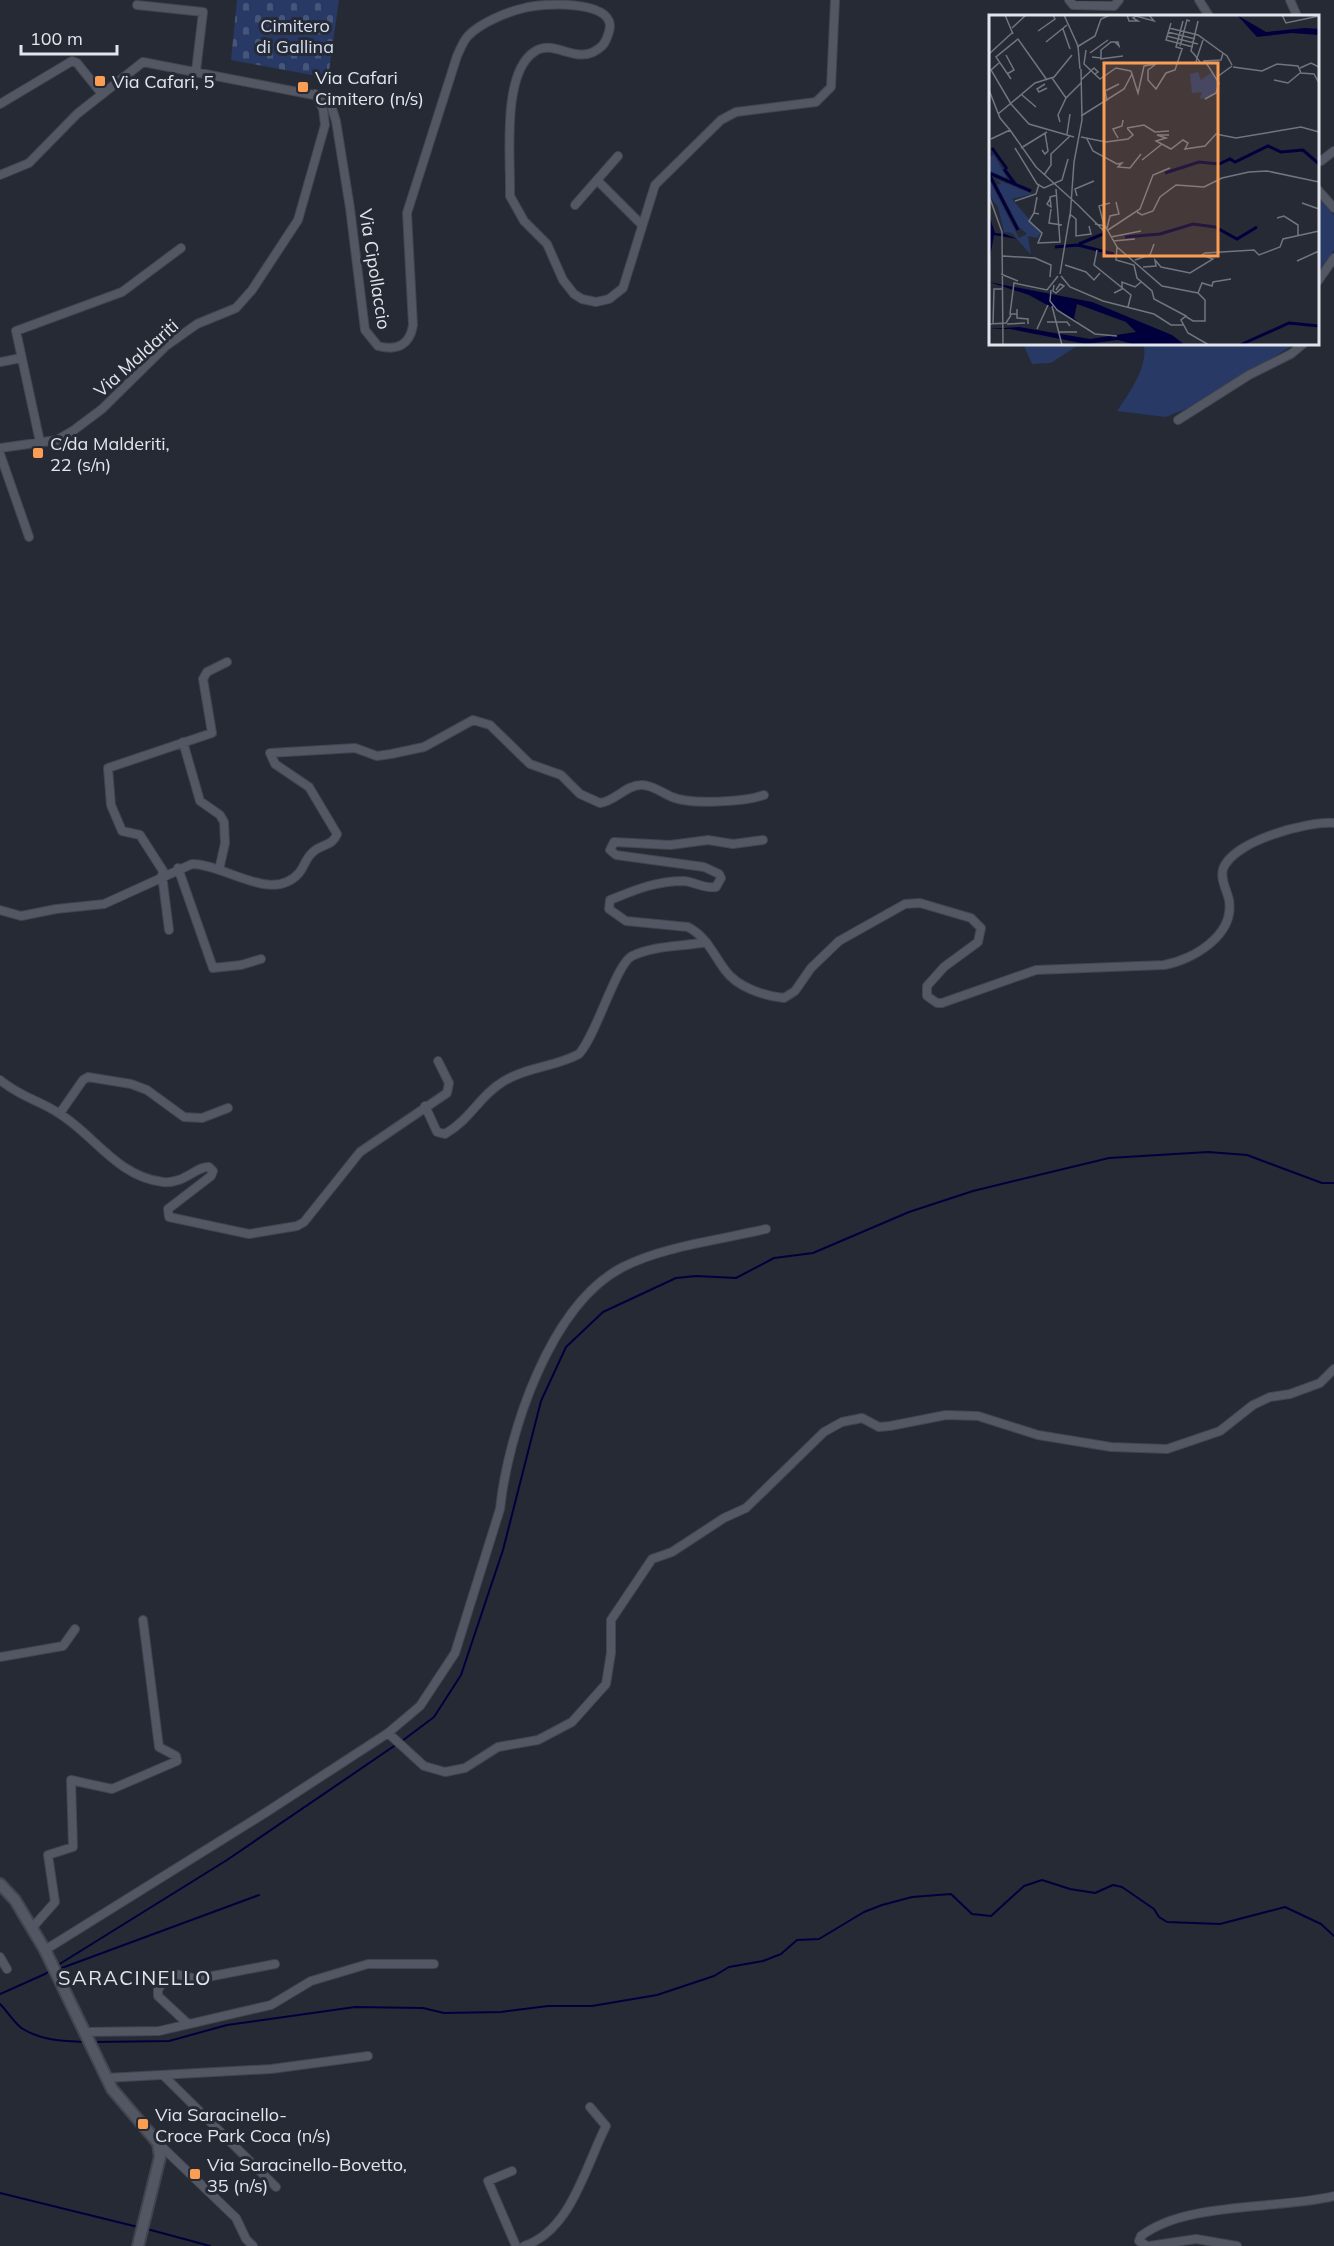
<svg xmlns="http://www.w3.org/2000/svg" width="1334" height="2246" font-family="Mulish,sans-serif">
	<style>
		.cemetery { fill: url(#cemetery-stones) }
		.garden { fill: #273964 }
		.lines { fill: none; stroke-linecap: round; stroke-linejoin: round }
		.stream { stroke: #01003d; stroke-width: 2 }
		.street-casing { stroke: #41454d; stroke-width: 10 }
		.secondary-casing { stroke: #41454d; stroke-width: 14 }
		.street { stroke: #525763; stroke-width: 8 }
		.secondary { stroke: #525763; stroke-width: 10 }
		.poi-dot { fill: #fc9d54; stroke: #252a34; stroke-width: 2 }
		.labels { text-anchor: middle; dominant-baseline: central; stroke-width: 6; stroke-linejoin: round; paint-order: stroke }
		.park-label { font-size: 18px; fill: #d4ddf1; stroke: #252a34 }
		.poi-label { font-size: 18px; fill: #e2e5ec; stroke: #252a34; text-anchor: start }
		.street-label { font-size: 18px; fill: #e2e5ec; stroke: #252a34 }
		.neighbourhood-label { font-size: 20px; letter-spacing: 1.5px; fill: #e2e5ec; stroke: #252a34 }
		.inset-river { fill: none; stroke: #01003d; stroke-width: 3 }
		.inset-road { fill: none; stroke: #71757e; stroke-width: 1.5 }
		.view { fill: #fc9d54; fill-opacity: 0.15; stroke: #fc9d54; stroke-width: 3 }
		.inset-edge { fill: none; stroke: #e2e5ec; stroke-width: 3 }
	</style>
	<defs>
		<pattern id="cemetery-stones" width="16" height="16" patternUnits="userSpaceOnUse" patternTransform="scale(1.5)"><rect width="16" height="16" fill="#273964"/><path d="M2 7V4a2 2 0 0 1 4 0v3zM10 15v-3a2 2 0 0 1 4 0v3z" fill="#46567a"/></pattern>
	</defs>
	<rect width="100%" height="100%" fill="#252a34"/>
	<path class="cemetery" d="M 237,0 L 339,0 L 328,78 L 231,60 Z"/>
	<path class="garden" d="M 1318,197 L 1334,215 L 1334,250 L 1318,273 Z
		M 1023,344 L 1080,344 L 1051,363 L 1032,364 Z
		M 1143,344 L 1295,344 L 1195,405 L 1166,417 L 1117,411 C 1128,395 1150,364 1143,344 Z"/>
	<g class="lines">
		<path class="stream" d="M 402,1741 L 434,1717 L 461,1675 L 503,1550 L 541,1401 L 566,1347 L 603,1312 L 676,1278 L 696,1276 L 736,1278 L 774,1258 L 813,1253 L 909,1212 L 973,1191 L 1109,1158 L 1208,1152 L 1247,1155 L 1322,1183 L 1334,1183
			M 58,1965 L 227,1860 L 397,1744
			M 59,1969 L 259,1895
			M 45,1974 L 51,1970
			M 0,1994 L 45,1974
			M 0,2004 C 8,2012 15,2024 23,2029 C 43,2041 63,2041 85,2042
			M 94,2042 L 169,2041 L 227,2025 L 355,2007 L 423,2008 L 444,2013 L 501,2012 L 548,2006 L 592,2006 L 657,1995 L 714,1976 L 729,1967 L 763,1961 L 781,1954 L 797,1940 L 819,1939 L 864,1912 L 882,1905 L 912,1897 L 951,1894 L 972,1914 L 991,1916 L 1024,1886 L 1042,1880 L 1070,1889 L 1095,1893 L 1113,1885 L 1122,1887 L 1154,1909 L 1159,1917 L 1167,1922 L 1220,1924 L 1285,1907 L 1321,1924 L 1334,1936
			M 0,2193 L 138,2227
			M 147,2229 L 210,2246"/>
		<defs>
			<path id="street" d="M 1069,0 L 1073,5 L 1114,6 L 1119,0
				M 1199,0 L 1209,16
				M 1290,0 L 1297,16
				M 137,5 L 203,12 L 196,71
				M 0,104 L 72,61 L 77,63 L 102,94
				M 1321,161 L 1334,151
				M 0,175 L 29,163 L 77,114 L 143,62 L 324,97 L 330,102 L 336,121 L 350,208 L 365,330 L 378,346 C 397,351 410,345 413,325 L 407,213 L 457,56 C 460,50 463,41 468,36 C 480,23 507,12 524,8 C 543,3 607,0 610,25 C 610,31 606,42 602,46 C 577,69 556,37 534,52 C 501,74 511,161 510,196 L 524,221 L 547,244 L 563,280 L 574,294 L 582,299 L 596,302 L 609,299 L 623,288 L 655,185 L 721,120 L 736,112 L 816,102 L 831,87 L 835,0
				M 597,180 L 641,224
				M 1318,190 L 1334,208
				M 575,205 L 618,156
				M 1318,281 L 1334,258
				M 0,362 L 21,358
				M 1178,420 L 1249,375 L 1291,354 L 1303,344
				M 40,442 L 16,331 L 122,292 L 181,248
				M 0,448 L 57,440 L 74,430 L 102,409 L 166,346 L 197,324 L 236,308 L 252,290 L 298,220 L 325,125 L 323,109 L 315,94
				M 0,454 L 29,537
				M 183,742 L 200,801 L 220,815 L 224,822 L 225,843 L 219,870
				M 763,840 L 733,844 L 708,840 L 670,845 L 614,842 L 610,850 L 616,855 L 704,867 L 719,874 L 721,878 L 716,887 C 704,889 695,882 684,881 C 655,881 635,890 610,900 L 609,909 L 626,921 L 688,927 C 707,937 713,954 725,970 C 737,987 764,996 784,998 L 795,991 L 811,968 L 839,941 L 905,904 L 920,903 L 971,918 L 981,928 L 978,942 L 944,967 L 927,986 L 927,996 L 937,1003 L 942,1003 L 1036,970 L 1164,965 C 1193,960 1235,935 1229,900 C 1227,890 1220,880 1223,869 C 1233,841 1307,821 1334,823
				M 178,868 L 213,968 L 241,965 L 261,959
				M 165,874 L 140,835 L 122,831 L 111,805 L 108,768 L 212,733 L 203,679 L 207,672 L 227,662
				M 162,875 L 169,930
				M 0,910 L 21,916 L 56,909 L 104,904 L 192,864 C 225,864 272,904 299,873 C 304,867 306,858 312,853 C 320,844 332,847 337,834 L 309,787 L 275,764 L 270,753 L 355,748 L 377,756 L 391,754 L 424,747 L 473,720 L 490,725 L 530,764 L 561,775 L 580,794 L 600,803 C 616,801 625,785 642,785 C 653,785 662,793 672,797 C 691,805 744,802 764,795
				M 0,1080 C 22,1098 39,1100 60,1114 C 95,1136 118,1177 163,1182 C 185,1184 196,1166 209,1167 L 213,1171 L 211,1176 L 168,1209 L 169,1217 L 249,1234 L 297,1226 L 304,1222 L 360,1152 L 447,1093 L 449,1083 L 438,1061
				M 425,1106 L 437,1132 L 445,1134 C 472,1118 479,1096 504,1081 C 527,1067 555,1067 579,1054 C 597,1034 616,964 632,956 C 655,945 682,947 706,942
				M 60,1113 L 83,1080 L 88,1077 L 131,1084 L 147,1090 L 184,1117 L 202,1118 L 228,1108
				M 0,1657 L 63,1646 L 75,1629
				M 388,1733 L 424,1766 L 445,1772 L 465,1768 L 498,1747 L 538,1740 L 572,1722 L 606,1684 L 611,1653 L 611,1620 L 652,1559 L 672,1552 L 724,1518 L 746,1508 L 824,1432 L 842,1422 L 862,1418 L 879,1427 L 890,1426 L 946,1415 L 978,1416 L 1038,1435 L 1111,1447 L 1167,1449 L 1220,1431 L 1253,1405 L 1270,1397 L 1290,1394 L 1320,1383 L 1334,1369
				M 32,1928 L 55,1902 L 48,1855 L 73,1847 L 71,1780 L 112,1789 L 177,1761 L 176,1756 L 159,1747 L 143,1620
				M 45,1950 L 265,1813 L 388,1733 L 420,1706 L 455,1653 L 500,1509 C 508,1433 550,1306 621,1268 C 663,1246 721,1240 766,1229
				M 0,1957 L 7,1969
				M 187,2023 L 158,1996 L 158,1989 L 171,1973 L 197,1979 L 275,1964
				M 86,2032 L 159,2031 L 271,2005 L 311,1981 L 368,1964 L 434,1964
				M 164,2076 L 276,2187
				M 106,2078 L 271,2069 L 368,2056
				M 158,2143 L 236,2218 L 246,2239 L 253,2246
				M 512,2171 L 488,2181 L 516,2246
				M 524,2246 C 571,2231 586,2165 606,2126 L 590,2107
				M 1147,2246 L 1139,2241 L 1141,2236 C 1186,2201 1278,2210 1334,2196
				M 1149,2246 L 1196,2239 L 1237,2246"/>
			<path id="secondary" d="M 0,1884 L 15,1900 L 45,1950 L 112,2089 L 158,2143 L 160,2157 L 138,2246"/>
		</defs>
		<use href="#street" class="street-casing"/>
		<use href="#secondary" class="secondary-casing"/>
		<use href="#street" class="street"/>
		<use href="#secondary" class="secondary"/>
	</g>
	<g class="poi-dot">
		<rect x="94" y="75" width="12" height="12" rx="3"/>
		<rect x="297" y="81" width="12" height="12" rx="3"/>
		<rect x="32" y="447" width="12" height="12" rx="3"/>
		<rect x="137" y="2118" width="12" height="12" rx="3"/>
		<rect x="189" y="2168" width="12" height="12" rx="3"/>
	</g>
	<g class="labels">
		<g class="park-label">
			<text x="295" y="25">Cimitero<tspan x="295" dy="21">di Gallina</tspan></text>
		</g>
		<g class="poi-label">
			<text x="315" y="77">Via Cafari<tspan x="315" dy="21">Cimitero (n/s)</tspan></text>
			<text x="112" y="81">Via Cafari, 5</text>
			<text x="50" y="443">C/da Malderiti,<tspan x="50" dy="21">22 (s/n)</tspan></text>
			<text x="155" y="2114">Via Saracinello-<tspan x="155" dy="21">Croce Park Coca (n/s)</tspan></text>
			<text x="207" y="2164">Via Saracinello-Bovetto,<tspan x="207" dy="21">35 (n/s)</tspan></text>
		</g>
		<g class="street-label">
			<text transform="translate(375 269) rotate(81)">Via Cipollaccio</text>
			<text transform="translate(136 358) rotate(-42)">Via Maldariti</text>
		</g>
		<g class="neighbourhood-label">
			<text x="135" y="1977">SARACINELLO</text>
		</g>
	</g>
	<g transform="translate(989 15)">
		<rect width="330" height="330" fill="#252a34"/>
		<path d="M 5,140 L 17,161 L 17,163 L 1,156 L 0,142 ZM 4,163 L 44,179 L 23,184 L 52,218 L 48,223 L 39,221 L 42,240 L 23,218 L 15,217 L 9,192 L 0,180 L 0,164 L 30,223 L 38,219 L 30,212 L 8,170 L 12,168 Z" fill="#273964"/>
		<path d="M 209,57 L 212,65 L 223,57 L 230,68 L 227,77 L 215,84 L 211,83 L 213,77 L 203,78 L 201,59 Z" fill="#273964"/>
		<path d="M 248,0 L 277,17 L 316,13 L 330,14 L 330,20 L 302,18 L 268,22 ZM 0,200 L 6,218 L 16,219 L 28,224 L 5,220 L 0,248 ZM 0,267 L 103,287 L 183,320 L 196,330 L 147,330 L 129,325 L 97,329 L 21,314 L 0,314 L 30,312 L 101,324 L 147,317 L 137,307 L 88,289 L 85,303 L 89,307 L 40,280 Z" fill="#01003d"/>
		<path class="inset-river" d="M 3,133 L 18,154M 15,154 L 27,170M 0,158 L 42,176M 176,158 L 210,147 L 230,149 L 241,144 L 246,147 L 279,131 L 292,137 L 314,135 L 330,149M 0,159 L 29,215M 136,222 L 171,219 L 204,209 L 226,212 L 248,224 L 268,212M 90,229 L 114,219M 89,230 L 125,239M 66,232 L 89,230M 251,330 L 300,308 L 330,311"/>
		<path class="inset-road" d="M 16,0 L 24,19M 75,0 L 89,31 L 91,54M 138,0 L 140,6 L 149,6 L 144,3 L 147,1 L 165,6 L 160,0M 293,0 L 297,8 L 330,1M 182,8 L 177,25 L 204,32M 23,13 L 37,0M 180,13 L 209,20 L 238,41 L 243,50M 74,14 L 81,34M 49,16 L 66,4 L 64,0M 179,17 L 206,24M 178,21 L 209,29M 57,27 L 78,10M 191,31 L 198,5 L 201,6M 88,32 L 106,21 L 112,4 L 121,0M 194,34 L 187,32 L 194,6M 97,35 L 95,49 L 111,64 L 127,53 L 142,56M 101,38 L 119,25M 0,39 L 24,17M 17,40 L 25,55 L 18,59M 103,42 L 112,43 L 112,35 L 122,27 L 129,27 L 130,31 L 126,27M 208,42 L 207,48 L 211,48 L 211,47 L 205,39 L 202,36 L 209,6M 208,43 L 214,25M 111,44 L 134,41M 214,46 L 232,45 L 234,38M 216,46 L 230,68 L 227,78 L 216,84M 10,48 L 2,55 L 22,89M 244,52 L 273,56 L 288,49 L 309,51 L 312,58 L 325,59 L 330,68M 311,53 L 322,48 L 330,52M 142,56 L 149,78 L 155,51 L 167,49 L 159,55 L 159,65 L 167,74 L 177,58 L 186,55 L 193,34M 228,62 L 243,51M 63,63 L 77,83M 22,64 L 7,42 L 29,24 L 58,65M 92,65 L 105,53 L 109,57 L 106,59M 285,65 L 299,68 L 311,58M 56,69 L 48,74 L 50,77 L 58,73M 0,75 L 11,103 L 21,115M 33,80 L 47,92M 118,86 L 116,76 L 130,69M 22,89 L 40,109 L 85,122M 9,99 L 46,68 L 65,62 L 83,40M 92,101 L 135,74 L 143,59M 71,107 L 69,100 L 77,83 L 92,68M 138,113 L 155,110 L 166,117 L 180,116M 78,119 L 81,99M 180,120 L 168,120 L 177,123 L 167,126 L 182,134 L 194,125 L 199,128 L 196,134 L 216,131 L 227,119 L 247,123 L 312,112 L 330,117M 92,122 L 117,127 L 139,124 L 144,120 L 138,113M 129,123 L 124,114 L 133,111 L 134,105M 2,124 L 21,115 L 47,152 L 89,190M 98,124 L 104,136 L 128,149 L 133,148 L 129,152 L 141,153 L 152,139M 26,133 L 48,169 L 55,173 L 73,165 L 79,144M 32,133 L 58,117M 53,135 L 56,139 L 59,136 L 56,118M 153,145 L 173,129M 55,160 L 62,150 L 62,139 L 81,121M 0,181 L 13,217 L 14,330M 88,181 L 86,174 L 105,166M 48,182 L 45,198 L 50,199M 61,184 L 58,189 L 62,192 L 61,182 L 68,180M 26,186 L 47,179 L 50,169M 313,188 L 330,194M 89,190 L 116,217M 62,194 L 60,208 L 73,210M 148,197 L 153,200 L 164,196 L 171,182 L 187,170 L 215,172 L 233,163 L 260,157 L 278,156 L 330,167M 45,198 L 40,206 L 53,218 L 49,228 L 71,227 L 67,174M 82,200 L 87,204 L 87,221 L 102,219 L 100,211M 81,203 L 85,147 L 93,105 L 92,54M 288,203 L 295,201 L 309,210 L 309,221M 106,209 L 116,211 L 128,232 L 127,245 L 145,250 L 148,263 L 163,276 L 165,284 L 197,301 L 192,305 L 199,318 L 220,330M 115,210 L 110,191 L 121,188M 118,213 L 121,201 L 130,199 L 127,187M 119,215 L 151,194 L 164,160 L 181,153M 122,222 L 152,216M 124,226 L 146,224M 128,232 L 173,271 L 209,278 L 216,285 L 216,306 L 204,306 L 196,301M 108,235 L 105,250 L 142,280 L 139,292M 14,241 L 46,243 L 62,250 L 61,262M 146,245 L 161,240 L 165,229M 308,246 L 330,236M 76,250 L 97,257 L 105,265 L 111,258M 154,252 L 167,251 L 166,245 L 172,252 L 201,258 L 224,244 L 213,240 L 216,238 L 265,235 L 270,240 L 291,232 L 294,224 L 330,216M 12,259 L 29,266M 71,259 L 81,199M 72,261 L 81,272 L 114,286 L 165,299 L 182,310 L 195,310M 65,270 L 64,276 L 67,278 L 75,271 L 71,269 L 67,275M 62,275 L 61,286 L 68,295 L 106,319 L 128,321M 125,278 L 133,274 L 133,267 L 146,272 L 152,267M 209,278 L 213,268 L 223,271 L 224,267 L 242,264M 63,291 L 73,330M 28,294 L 28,303 L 39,304 L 39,309M 28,299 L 21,299 L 25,268 L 58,275 L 69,261M 58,307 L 78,307 L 81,311M 0,309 L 17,308 L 22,300M 4,309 L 5,274 L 14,274M 18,309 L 36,308M 48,314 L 59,290M 69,317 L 88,317"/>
		<path class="view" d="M 115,48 L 229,48 L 229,241 L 115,241 Z"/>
		<rect width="330" height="330" class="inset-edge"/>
	</g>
	<path d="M21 45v9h96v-9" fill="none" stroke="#e2e5ec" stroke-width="3"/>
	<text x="30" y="45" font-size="18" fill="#e2e5ec" stroke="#252a34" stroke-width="4.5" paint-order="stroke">100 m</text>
</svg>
